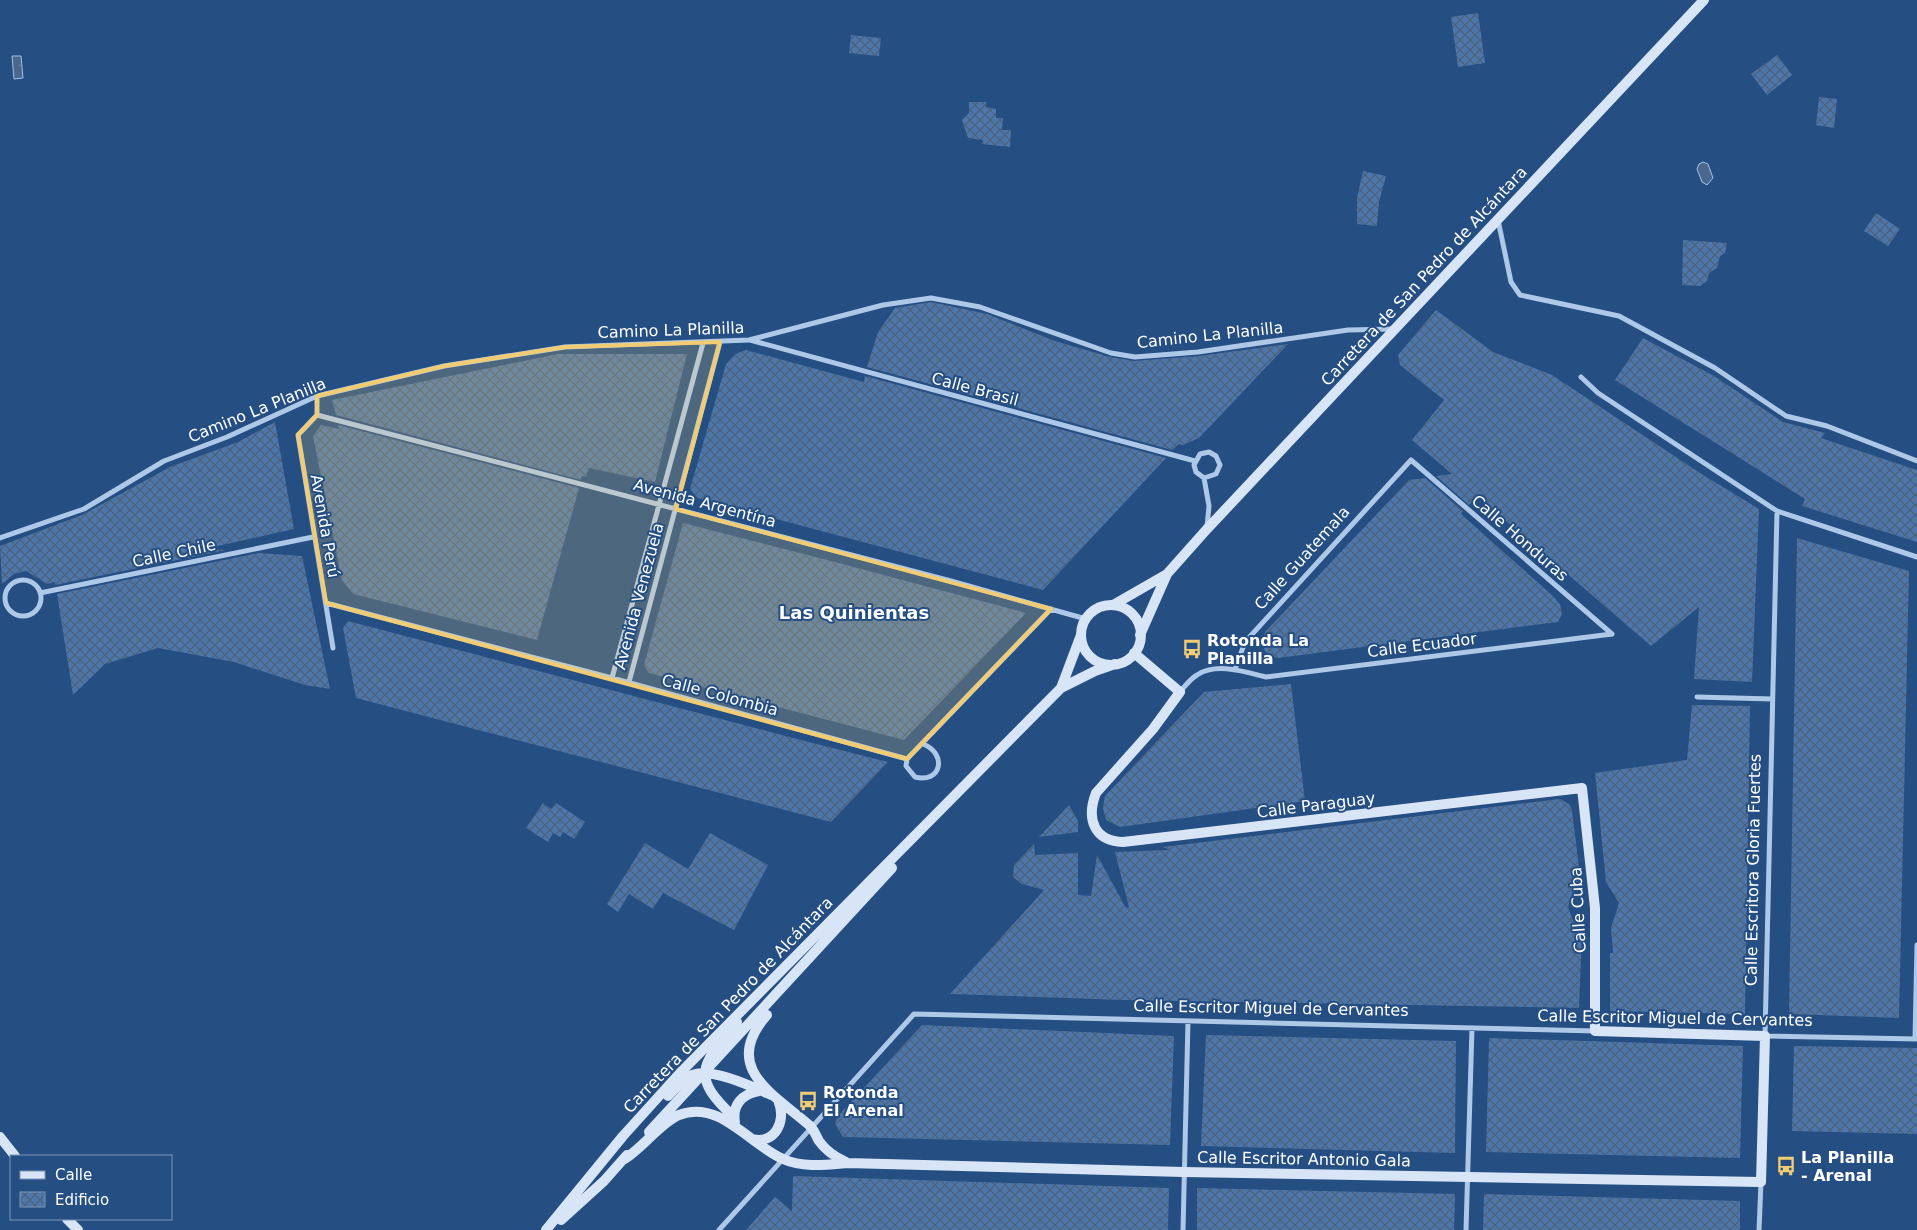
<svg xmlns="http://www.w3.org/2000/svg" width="1917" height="1230" font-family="'DejaVu Sans',sans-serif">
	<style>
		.water { fill: url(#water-ripples); stroke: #a2c2e8 }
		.building { fill: url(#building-cross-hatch) }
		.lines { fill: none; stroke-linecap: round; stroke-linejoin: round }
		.street { stroke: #aec8e7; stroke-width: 5 }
		.secondary { stroke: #d8e5f6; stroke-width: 10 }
		.marked { fill: #f1cc72; fill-opacity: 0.2; stroke: #f1cc72; stroke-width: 4; stroke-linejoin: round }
		.labels { text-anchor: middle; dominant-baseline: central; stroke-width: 4; stroke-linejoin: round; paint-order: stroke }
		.street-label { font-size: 16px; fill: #fff; stroke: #254e83 }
		.poi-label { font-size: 16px; font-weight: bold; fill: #fff; stroke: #254e83; text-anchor: start }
		.neighbourhood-label { font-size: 18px; font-weight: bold; fill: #fff; stroke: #254e83 }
	</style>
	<defs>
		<pattern id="water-ripples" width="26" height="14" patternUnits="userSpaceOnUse" patternTransform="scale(1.25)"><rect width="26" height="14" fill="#4a678d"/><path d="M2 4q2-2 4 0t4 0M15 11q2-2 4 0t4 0" fill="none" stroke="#657e9e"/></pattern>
		<pattern id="building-cross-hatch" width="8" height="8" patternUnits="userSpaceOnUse" patternTransform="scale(1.25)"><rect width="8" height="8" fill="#4d77ab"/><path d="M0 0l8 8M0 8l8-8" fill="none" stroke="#4c627c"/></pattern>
	</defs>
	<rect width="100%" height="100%" fill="#254e83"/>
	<path class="water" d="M 12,56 L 21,56 L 23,78 L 14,79 Z
		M 1703,162 L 1708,164 L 1713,178 L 1707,185 L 1702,182 L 1697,169 L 1699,164 Z"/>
	<path class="building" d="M 1478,13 L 1485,63 L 1458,67 L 1451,17 Z
		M 851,35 L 881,38 L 879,56 L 849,53 Z
		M 1777,55 L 1792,75 L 1767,95 L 1751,74 Z
		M 1819,97 L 1837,99 L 1834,128 L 1816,125 Z
		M 969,102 L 986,102 L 986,107 L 996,109 L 996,118 L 1003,118 L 1002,130 L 1011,130 L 1010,147 L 982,144 L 983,140 L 968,138 L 962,120 L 969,113 Z
		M 1363,171 L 1386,176 L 1379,202 L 1377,226 L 1357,224 L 1357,198 Z
		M 1876,213 L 1900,229 L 1888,246 L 1864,231 Z
		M 1683,240 L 1727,243 L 1725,253 L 1720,256 L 1717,268 L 1709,273 L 1707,281 L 1700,286 L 1682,285 Z
		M 931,302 L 987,314 L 1055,341 L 1110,357 L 1134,361 L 1199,356 L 1288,344 L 1199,438 L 1183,445 L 1179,444 L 1172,450 L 867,367 L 878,332 L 895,308 Z
		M 1436,310 L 1493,352 L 1552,375 L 1700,473 L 1759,509 L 1752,682 L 1694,679 L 1699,607 L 1651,646 L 1477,496 L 1469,505 L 1436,476 L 1452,474 L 1412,440 L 1444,400 L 1400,365 L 1398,355 Z
		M 1643,338 L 1714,376 L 1783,422 L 1825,433 L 1821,438 L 1917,470 L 1917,542 L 1802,506 L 1805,499 L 1615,380 Z
		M 746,350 L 864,382 L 865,376 L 1166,458 L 1043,590 L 697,498 L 690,489 L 726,364 L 735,354 Z
		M 558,354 L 687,354 L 655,482 L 589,468 L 586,477 L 582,476 L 581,480 L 336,415 L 332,400 Z
		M 275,422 L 294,529 L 204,549 L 226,550 L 55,585 L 55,582 L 47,584 L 26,571 L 14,574 L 2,584 L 0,546 L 82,515 L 170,467 L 238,442 Z
		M 321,425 L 339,429 L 338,425 L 579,488 L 537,640 L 353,594 L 342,580 L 313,436 Z
		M 1425,478 L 1463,511 L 1461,514 L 1553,596 L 1560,604 L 1562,614 L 1558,622 L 1278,658 L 1270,656 L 1265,651 L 1262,643 L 1265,632 L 1409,480 Z
		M 683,523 L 835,562 L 1026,613 L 904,740 L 649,673 L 644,665 Z
		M 1797,538 L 1909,571 L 1899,1018 L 1789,1014 Z
		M 259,553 L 302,556 L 330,689 L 305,685 L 234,662 L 158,648 L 105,664 L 73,695 L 57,594 Z
		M 348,621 L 797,739 L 888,762 L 831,822 L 356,698 L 343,628 Z
		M 1291,684 L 1305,801 L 1120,827 L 1106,820 L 1103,808 L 1105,796 L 1204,692 Z
		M 1692,705 L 1750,706 L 1745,1014 L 1610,1011 L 1610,953 L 1613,953 L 1611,928 L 1619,903 L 1606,882 L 1595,773 L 1687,760 Z
		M 1560,799 L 1569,804 L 1572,810 L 1581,884 L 1572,894 L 1568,907 L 1573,921 L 1582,930 L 1579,1008 L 1123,1000 L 950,994 L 1044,890 L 1022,884 L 1013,877 L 1014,865 L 1034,844 L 1035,855 L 1078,853 L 1078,895 L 1091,896 L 1097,855 L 1126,908 L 1129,907 L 1115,852 L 1170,850 L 1163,847 Z
		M 543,803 L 551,809 L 556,803 L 585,822 L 574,839 L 563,832 L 560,837 L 553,833 L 548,842 L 526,828 Z
		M 1069,805 L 1078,821 L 1078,832 L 1039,837 Z
		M 710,833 L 768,865 L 734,930 L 663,893 L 653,909 L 629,894 L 618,912 L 607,904 L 645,843 L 688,869 Z
		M 922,1025 L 1174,1036 L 1170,1145 L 843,1137 L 835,1124 L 838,1116 Z
		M 1206,1035 L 1456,1041 L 1455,1153 L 1201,1146 Z
		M 1489,1038 L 1743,1046 L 1740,1158 L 1486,1152 Z
		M 1794,1046 L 1917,1048 L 1917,1134 L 1792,1131 Z
		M 793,1176 L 1169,1188 L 1168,1230 L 746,1230 L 775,1197 L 792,1211 Z
		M 1197,1188 L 1455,1194 L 1454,1230 L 1197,1230 Z
		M 1484,1194 L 1740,1201 L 1740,1230 L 1483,1230 Z"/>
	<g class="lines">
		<path class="street" d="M 1498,220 L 1511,282 L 1520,295 L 1619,316 L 1715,368 L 1786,416 L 1827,426 L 1917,461
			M 750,340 L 1195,461
			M 1581,377 L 1598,393 L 1777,511 L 1917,557
			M 317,415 L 951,581 L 1086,619
			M 317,415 L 298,435 L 333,648
			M 317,415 L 317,396
			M 1204,478 L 1216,474 L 1220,465 L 1216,456 L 1209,452 L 1200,454 L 1194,465 L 1196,472 L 1204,478 L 1209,506 L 1207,527
			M 1777,511 L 1765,1036 L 1917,1039
			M 0,538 L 84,509 L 164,461 L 227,437 L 317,396 L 444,366 L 565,347 L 749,340 L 883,305 L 931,298 L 980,307 L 1111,353 L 1135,357 L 1198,352 L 1348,330 L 1393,329
			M5 598a18 18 0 1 1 36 0a18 18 0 1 1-36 0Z
			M 40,593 L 313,537
			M 326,603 L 612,678 L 907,759
			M 1235,669 L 1245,642 L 1411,460 L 1612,634
			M 612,678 L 703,343
			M 629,682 L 720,342
			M 1180,692 C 1185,686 1190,679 1197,675 C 1217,662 1245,672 1266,677 L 1612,634
			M 1697,697 L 1772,699
			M 907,759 L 1051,609
			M 907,759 L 906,766 L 915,777 C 941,784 948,754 923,744
			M 1915,1039 L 1917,945
			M 719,1230 L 914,1014 L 1595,1031
			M 1183,1230 L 1188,1021
			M 1466,1230 L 1472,1028
			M 1759,1230 L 1761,1182"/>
		<path class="secondary" d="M 1113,605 L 1167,574
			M1081 635a30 30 0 1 1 60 0a30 30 0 1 1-60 0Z
			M 1140,635 L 1167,574 L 1207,529 L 1704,0
			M 1061,688 L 1081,635
			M 767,1015 C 721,1067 772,1093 809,1125 C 814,1129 816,1136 819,1141 C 826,1151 835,1157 846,1162
			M 668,1096 C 675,1089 683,1079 692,1075 C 711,1067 753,1087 771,1095
			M 734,1117 C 688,1075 703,1064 737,1022
			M 735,1122 C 732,1105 742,1094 759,1091
			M 649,1132 L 892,868
			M 0,1137 L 15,1156
			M 752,1139 C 775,1145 786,1121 779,1103
			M 623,1160 C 642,1149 661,1122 679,1115 C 719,1099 749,1144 783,1159 C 803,1168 825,1165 847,1163 L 1183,1172 L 1761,1182 L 1765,1036 L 1595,1031 L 1595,908 L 1582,788 L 1123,842 C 1094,841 1086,819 1096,793 L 1153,729 L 1180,692 L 1134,653
			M 67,1219 L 78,1230
			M 561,1220 L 604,1181 L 627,1155
			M 546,1230 L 623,1136 L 679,1074 L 1061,688 L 1095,671 L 1115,664"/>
	</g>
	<path class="marked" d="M 720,342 L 676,509 L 1051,609 L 907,759 L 326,603 L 298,435 L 317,415 L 317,396 L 444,366 L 565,347 Z"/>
	<defs>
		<symbol id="bus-bare" viewBox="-9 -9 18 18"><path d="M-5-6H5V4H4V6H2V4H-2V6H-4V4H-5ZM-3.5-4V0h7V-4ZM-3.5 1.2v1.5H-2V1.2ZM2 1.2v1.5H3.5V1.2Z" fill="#f1cc72" stroke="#254e83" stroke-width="2.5" paint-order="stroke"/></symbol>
	</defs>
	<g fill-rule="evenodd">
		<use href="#bus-bare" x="1178" y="635" width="28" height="28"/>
		<use href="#bus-bare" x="794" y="1087" width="28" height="28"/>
		<use href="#bus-bare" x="1772" y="1152" width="28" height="28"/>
	</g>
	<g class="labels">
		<g class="street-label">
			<text transform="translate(1424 276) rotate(-47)">Carretera de San Pedro de Alcántara</text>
			<text transform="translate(671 330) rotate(-2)">Camino La Planilla</text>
			<text transform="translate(1210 335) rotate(-6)">Camino La Planilla</text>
			<text transform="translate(975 389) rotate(15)">Calle Brasil</text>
			<text transform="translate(257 410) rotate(-22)">Camino La Planilla</text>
			<text transform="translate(705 503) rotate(15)">Avenida Argentína</text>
			<text transform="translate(325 526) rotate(80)">Avenida Perú</text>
			<text transform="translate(1520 538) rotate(41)">Calle Honduras</text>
			<text transform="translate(174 553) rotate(-12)">Calle Chile</text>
			<text transform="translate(1302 558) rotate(-48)">Calle Guatemala</text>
			<text transform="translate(639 596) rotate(-75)">Avenida Venezuela</text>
			<text transform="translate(1422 645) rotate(-7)">Calle Ecuador</text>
			<text transform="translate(720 695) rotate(15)">Calle Colombia</text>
			<text transform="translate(1316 805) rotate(-7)">Calle Paraguay</text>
			<text transform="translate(1753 870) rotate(-89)">Calle Escritora Gloria Fuertes</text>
			<text transform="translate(1578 910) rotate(-93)">Calle Cuba</text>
			<text transform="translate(728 1005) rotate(-46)">Carretera de San Pedro de Alcántara</text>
			<text transform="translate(1271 1008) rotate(1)">Calle Escritor Miguel de Cervantes</text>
			<text transform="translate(1675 1018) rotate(1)">Calle Escritor Miguel de Cervantes</text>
			<text transform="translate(1304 1159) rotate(1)">Calle Escritor Antonio Gala</text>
		</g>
		<g class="poi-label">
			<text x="1207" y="640">Rotonda La<tspan x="1207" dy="18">Planilla</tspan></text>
			<text x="823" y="1092">Rotonda<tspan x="823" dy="18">El Arenal</tspan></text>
			<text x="1801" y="1157">La Planilla<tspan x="1801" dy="18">- Arenal</tspan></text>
		</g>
		<g class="neighbourhood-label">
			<text x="854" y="612">Las Quinientas</text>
		</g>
	</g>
	<rect x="10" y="1155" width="162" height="65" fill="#254e83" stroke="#7c95b5"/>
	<rect x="20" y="1171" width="25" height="8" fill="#d8e5f6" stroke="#7c95b5"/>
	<text x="55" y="1180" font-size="15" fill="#ffffff">Calle</text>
	<rect x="20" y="1192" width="25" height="15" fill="url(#building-cross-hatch)" stroke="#7c95b5"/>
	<text x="55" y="1205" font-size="15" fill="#ffffff">Edificio</text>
</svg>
